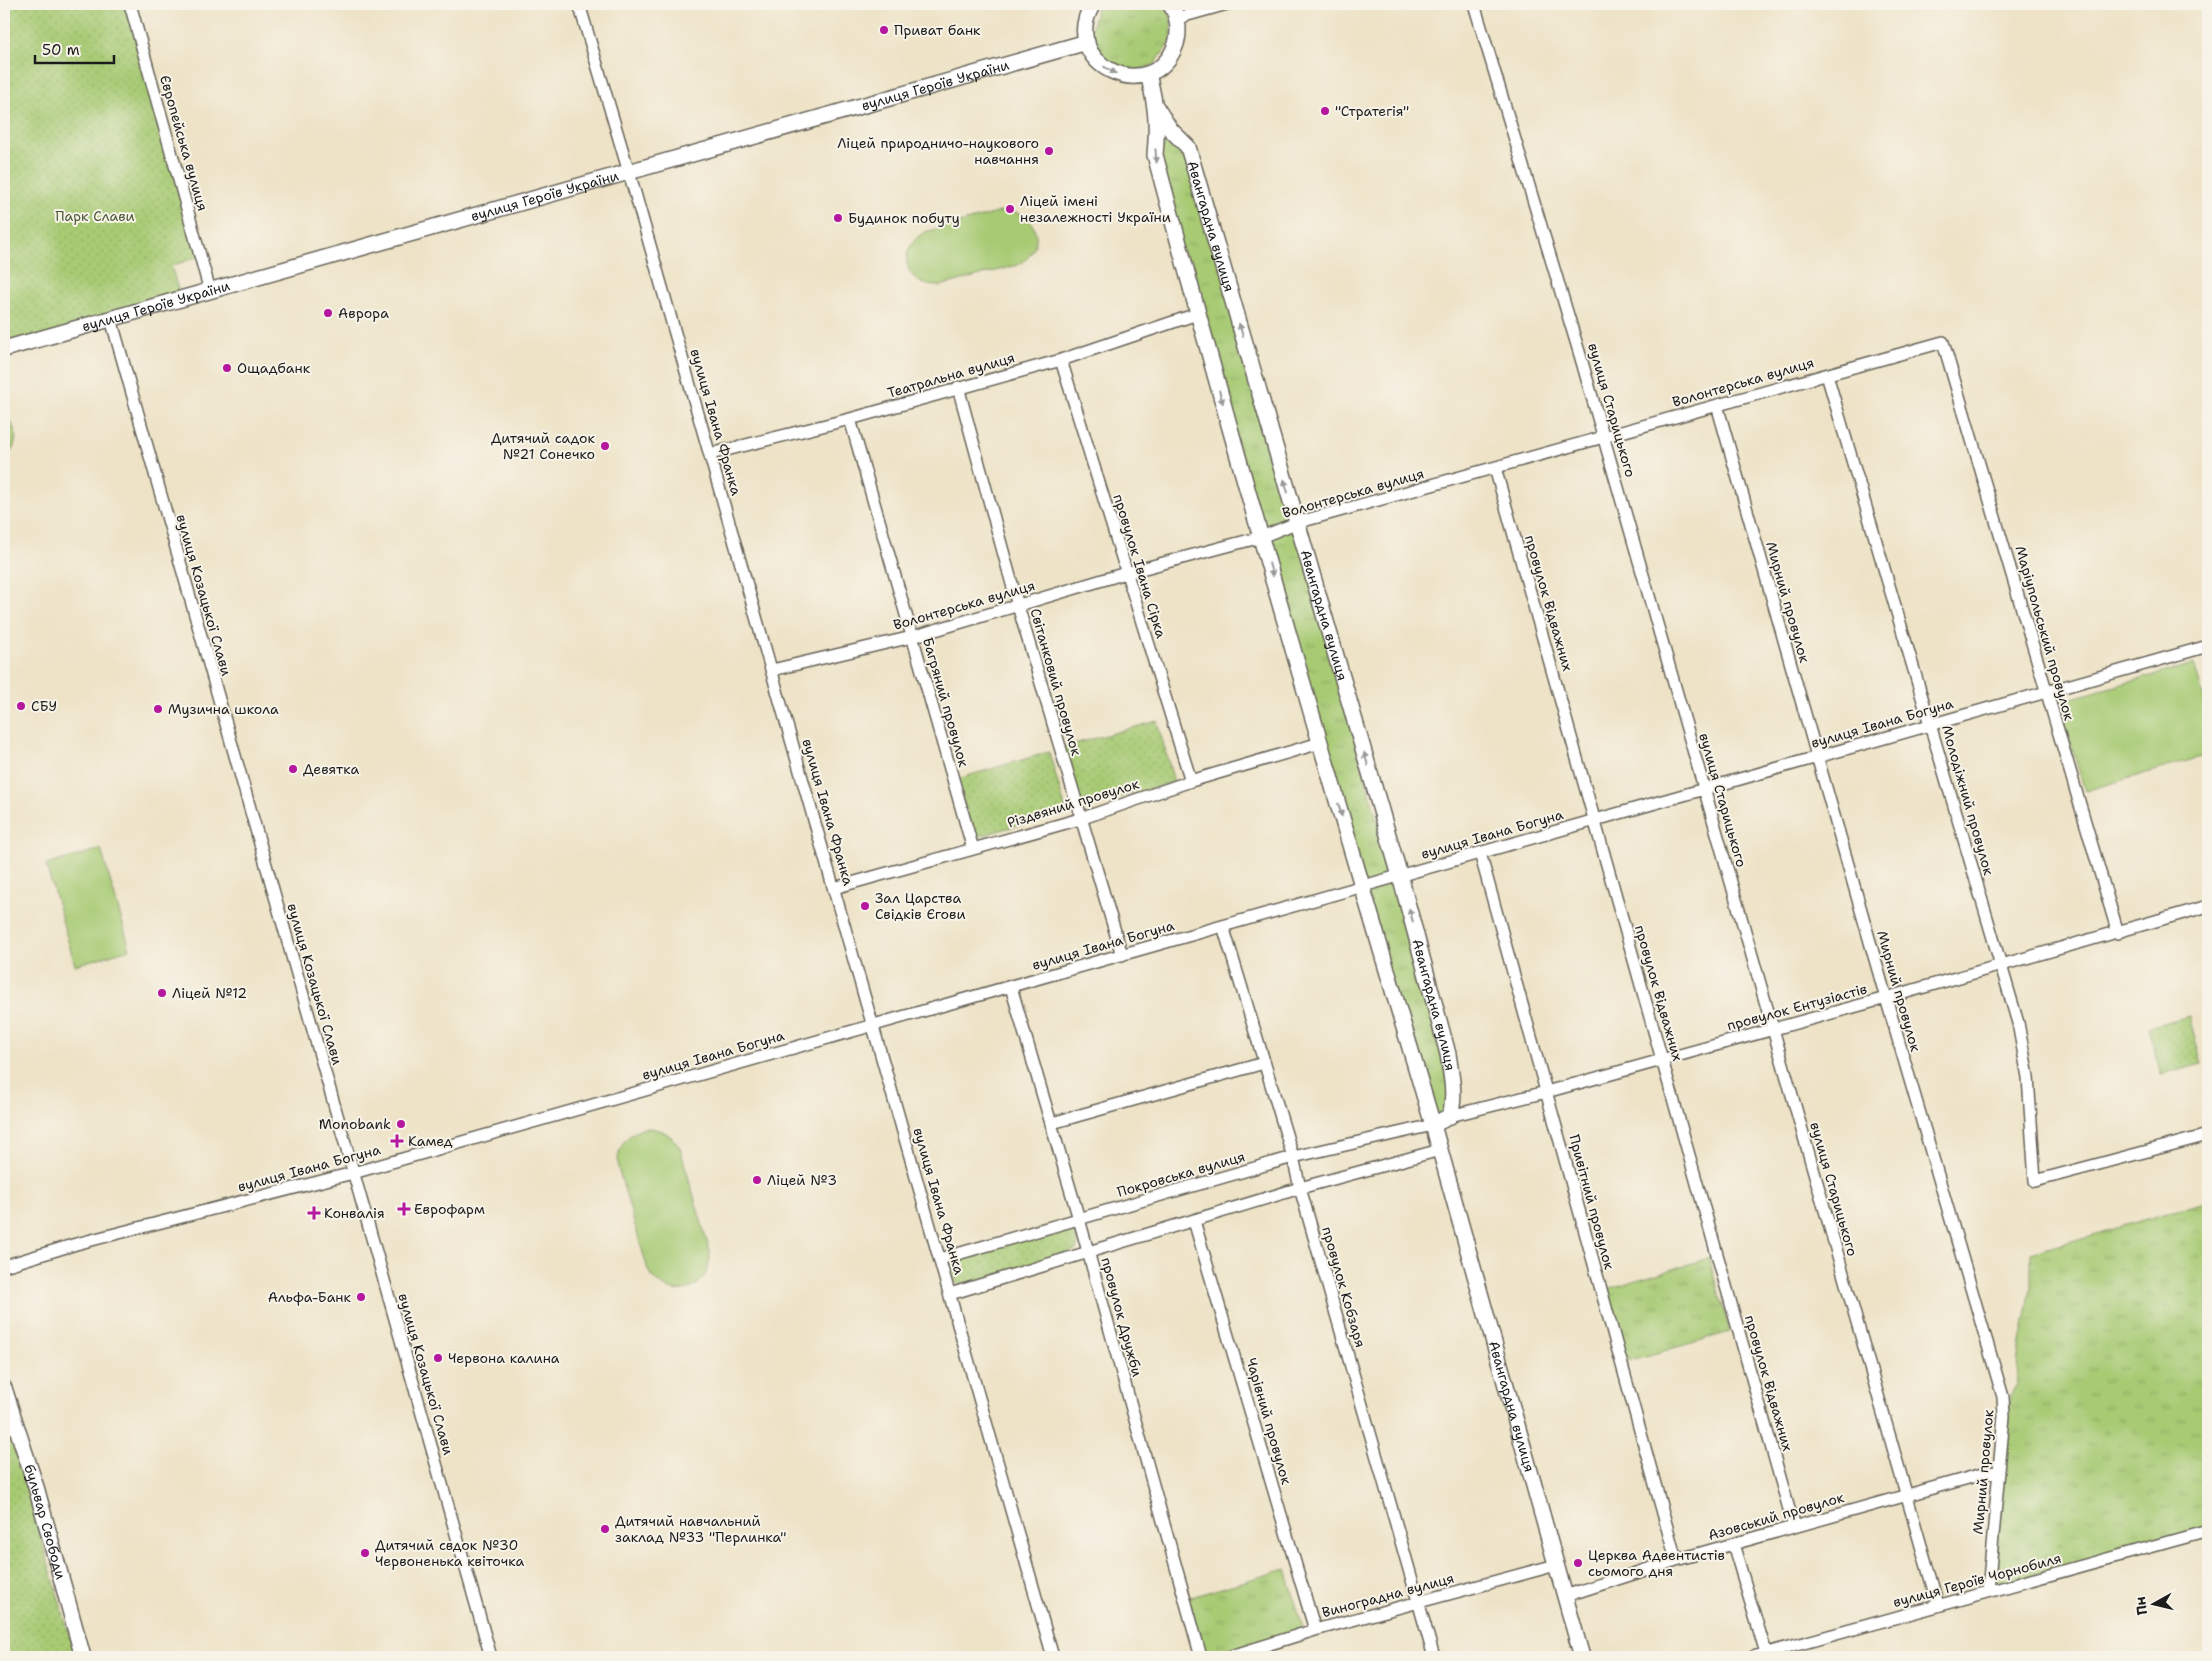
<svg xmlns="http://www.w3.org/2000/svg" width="2212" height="1661" font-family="'Shantell Sans',sans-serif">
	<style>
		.grass { fill: url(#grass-tufts); stroke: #627348 }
		.park { fill: url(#park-dots); stroke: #627348 }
		.garden { fill: #a7ca73; stroke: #627348 }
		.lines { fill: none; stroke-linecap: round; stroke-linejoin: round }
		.minor-casing { stroke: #666258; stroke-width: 14 }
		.tertiary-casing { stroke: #666258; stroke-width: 18 }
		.minor { stroke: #fff; stroke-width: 11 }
		.tertiary { stroke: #fff; stroke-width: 15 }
		.oneway { fill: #999 }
		.poi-dot { fill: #b5179e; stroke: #f7f3e8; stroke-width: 2 }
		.labels { text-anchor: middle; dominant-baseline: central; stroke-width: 4; stroke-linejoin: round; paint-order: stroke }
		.poi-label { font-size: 14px; fill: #1c1c1c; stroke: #f7f3e8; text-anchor: start }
		.street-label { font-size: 14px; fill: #1c1c1c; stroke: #f7f3e8 }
		.park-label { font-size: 14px; fill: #4d593a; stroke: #f7f3e8 }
	</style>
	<defs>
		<pattern id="grass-tufts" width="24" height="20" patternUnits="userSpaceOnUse" patternTransform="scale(1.25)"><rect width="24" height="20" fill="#a7ca73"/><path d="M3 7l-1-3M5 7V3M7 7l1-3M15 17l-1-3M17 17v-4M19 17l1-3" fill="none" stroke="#8fad63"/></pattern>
		<pattern id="park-dots" width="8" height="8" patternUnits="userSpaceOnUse" patternTransform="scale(1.25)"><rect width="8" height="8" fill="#a7ca73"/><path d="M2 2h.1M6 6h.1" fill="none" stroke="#8fad63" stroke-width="1.8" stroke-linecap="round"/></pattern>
	</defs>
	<rect width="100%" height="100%" fill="#f7f3e8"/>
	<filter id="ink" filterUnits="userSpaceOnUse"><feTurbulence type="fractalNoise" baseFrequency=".02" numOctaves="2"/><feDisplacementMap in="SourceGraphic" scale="10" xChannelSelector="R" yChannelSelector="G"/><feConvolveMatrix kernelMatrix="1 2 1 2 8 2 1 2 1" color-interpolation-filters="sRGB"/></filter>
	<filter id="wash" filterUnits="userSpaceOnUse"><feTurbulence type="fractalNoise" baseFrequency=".0096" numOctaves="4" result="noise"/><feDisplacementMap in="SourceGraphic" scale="20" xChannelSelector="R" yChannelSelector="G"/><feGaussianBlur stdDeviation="1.12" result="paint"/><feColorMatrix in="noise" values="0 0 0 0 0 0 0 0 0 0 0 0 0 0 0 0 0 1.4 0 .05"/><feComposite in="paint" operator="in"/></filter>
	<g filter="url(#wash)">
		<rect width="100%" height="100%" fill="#eee3c7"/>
		<path class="grass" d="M 1101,4 L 1163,4 L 1171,18 L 1172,40 L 1154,65 L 1134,71 L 1104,60 L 1093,42 L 1091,31 L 1096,11 Z
			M 1169,140 L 1188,147 L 1296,523 L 1454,1103 L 1433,1125 L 1155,155 Z
			M 2208,1201 L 2208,1528 L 2026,1577 L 1991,1585 L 2005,1425 L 2010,1397 L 2016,1385 L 2020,1348 L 2031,1288 L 2031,1253 Z
			M 1709,1258 L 1730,1332 L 1621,1363 L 1601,1291 Z
			M 1286,1569 L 1303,1628 L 1298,1633 L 1215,1657 L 1201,1657 L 1184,1599 Z"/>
		<path class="park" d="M 4,4 L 130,4 L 200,256 L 171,266 L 181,299 L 4,349 Z
			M 1157,721 L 1174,782 L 1079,809 L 1063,747 Z
			M 1049,752 L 1066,811 L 974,838 L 957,779 Z
			M 2189,1016 L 2202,1064 L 2161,1075 L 2148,1027 Z
			M 1071,1220 L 1078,1244 L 1076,1250 L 962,1285 L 958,1285 L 956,1283 L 949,1256 Z
			M 4,1412 L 76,1657 L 4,1657 Z"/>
		<path class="garden" d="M 1004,211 C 1039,211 1048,248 1018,265 L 940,286 C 905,288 894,250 925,232 Z
			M 4,415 C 19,426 20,448 4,458 Z
			M 2194,664 L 2208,712 L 2208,755 L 2085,791 L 2058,702 Z
			M 101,849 L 130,949 L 75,965 L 46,865 Z
			M 645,1128 C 662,1128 671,1134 680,1148 L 710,1252 C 711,1293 668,1305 648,1270 L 618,1168 C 617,1147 625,1134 645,1128 Z"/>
	</g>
	<g filter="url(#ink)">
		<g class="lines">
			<defs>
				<path id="minor" d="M 130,4 L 210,291
					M 579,4 L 633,186 L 1053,1657
					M 1474,4 L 1580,355 L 1938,1605
					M 1177,18 L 1227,4
					M 111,319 L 491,1657
					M 1061,360 L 1191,781
					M 1827,375 L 2018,1023 L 2028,1077 L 2035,1181 L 2208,1135
					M 958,387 L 1018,606 L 1122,955
					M 1717,405 L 1886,998 L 2003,1397 L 2004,1416 L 1988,1591
					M 850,419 L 973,849
					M 710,454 L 850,419 L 1061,360 L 1197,314
					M 1495,468 L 1794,1527
					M 772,670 L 912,637 L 1126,573 L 1261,537 L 1296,523 L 1943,342 L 2118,933
					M 1480,853 L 1676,1560
					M 834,888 L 1080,819 L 1191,781 L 1320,743
					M 1223,926 L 1293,1157 L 1300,1188 L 1434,1657
					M 1011,987 L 1079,1219 L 1201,1657
					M 1450,1116 L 1546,1092 L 1886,998 L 2208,906
					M 1052,1123 L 1264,1063
					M 1194,1221 L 1315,1630
					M 940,1259 L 1293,1157 L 1433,1125
					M 4,1266 L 76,1244 L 353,1173 L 2208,646
					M 950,1294 L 1300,1188 L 1440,1150
					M 1733,1544 L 1766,1653
					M 1565,1596 L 1676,1560 L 1986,1473 L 1998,1472
					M 1228,1657 L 1315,1630 L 1556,1565
					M 1753,1657 L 2208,1531"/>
				<g id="tertiary">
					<path d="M 1093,4 C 1056,63 1152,110 1176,44 C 1180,31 1178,15 1170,4"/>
					<path d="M 1148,74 C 1156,105 1158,123 1155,155 C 1242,480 1337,803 1433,1125"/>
					<path id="s1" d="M 1156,107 L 1170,129 L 1188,147 L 1400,876 L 1448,1054 C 1451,1075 1456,1095 1450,1116 L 1433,1125 L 1582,1657"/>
					<path id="s2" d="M 4,349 L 1087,42"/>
					<path id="s3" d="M 4,1388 L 36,1487 L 83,1657"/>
				</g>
			</defs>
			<use href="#minor" class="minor-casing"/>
			<use href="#tertiary" class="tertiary-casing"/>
			<use href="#minor" class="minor"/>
			<use href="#tertiary" class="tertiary"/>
		</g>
		<defs><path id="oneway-solid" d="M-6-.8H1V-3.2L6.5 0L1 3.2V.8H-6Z" transform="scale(1.25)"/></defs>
		<g class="oneway">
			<use href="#oneway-solid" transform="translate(1110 70) rotate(29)"/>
			<use href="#oneway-solid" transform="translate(1156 156) rotate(85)"/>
			<use href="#oneway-solid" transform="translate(1241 330) rotate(-106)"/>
			<use href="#oneway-solid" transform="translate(1221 397) rotate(74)"/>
			<use href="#oneway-solid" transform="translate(1286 486) rotate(-106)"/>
			<use href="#oneway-solid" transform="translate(1271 570) rotate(74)"/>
			<use href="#oneway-solid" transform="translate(1366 759) rotate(-106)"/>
			<use href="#oneway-solid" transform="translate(1340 810) rotate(74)"/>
			<use href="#oneway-solid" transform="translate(1411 915) rotate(-105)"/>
		</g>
	</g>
	<g class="poi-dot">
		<circle cx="884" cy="30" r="5"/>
		<circle cx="1325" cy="111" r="5"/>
		<circle cx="1049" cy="151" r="5"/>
		<circle cx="1010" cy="209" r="5"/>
		<circle cx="838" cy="218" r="5"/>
		<circle cx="328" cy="313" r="5"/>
		<circle cx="227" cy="368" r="5"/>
		<circle cx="605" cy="446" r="5"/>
		<circle cx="21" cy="706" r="5"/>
		<circle cx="158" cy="709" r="5"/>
		<circle cx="293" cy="769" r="5"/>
		<circle cx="865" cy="906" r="5"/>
		<circle cx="162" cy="993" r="5"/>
		<circle cx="401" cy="1124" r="5"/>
		<path d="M394.5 1133.5h5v5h5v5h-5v5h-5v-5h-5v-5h5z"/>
		<circle cx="757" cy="1180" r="5"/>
		<path d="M401.5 1201.5h5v5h5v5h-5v5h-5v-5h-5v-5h5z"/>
		<path d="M311.5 1205.5h5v5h5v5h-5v5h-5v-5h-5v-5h5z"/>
		<circle cx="361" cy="1297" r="5"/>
		<circle cx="438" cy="1358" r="5"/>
		<circle cx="605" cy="1529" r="5"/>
		<circle cx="365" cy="1553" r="5"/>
		<circle cx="1578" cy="1563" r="5"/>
	</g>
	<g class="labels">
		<g class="poi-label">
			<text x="894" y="30">Приват банк</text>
			<text x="1335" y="111">"Стратегія"</text>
			<text x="1039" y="143" text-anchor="end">Ліцей природничо-наукового<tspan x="1039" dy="16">навчання</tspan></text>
			<text x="1020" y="201">Ліцей імені<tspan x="1020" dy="16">незалежності України</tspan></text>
			<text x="848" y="218">Будинок побуту</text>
			<text x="338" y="313">Аврора</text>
			<text x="237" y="368">Ощадбанк</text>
			<text x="595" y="438" text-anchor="end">Дитячий садок<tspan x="595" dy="16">№21 Сонечко</tspan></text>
			<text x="31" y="706">СБУ</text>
			<text x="168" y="709">Музична школа</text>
			<text x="303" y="769">Девятка</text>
			<text x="875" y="898">Зал Царства<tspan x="875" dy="16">Свідків Єгови</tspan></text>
			<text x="172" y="993">Ліцей №12</text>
			<text x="391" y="1124" text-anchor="end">Monobank</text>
			<text x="408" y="1141">Камед</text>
			<text x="767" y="1180">Ліцей №3</text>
			<text x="414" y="1209">Еврофарм</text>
			<text x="324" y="1213">Конвалія</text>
			<text x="351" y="1297" text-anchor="end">Альфа-Банк</text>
			<text x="448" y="1358">Червона калина</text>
			<text x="615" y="1521">Дитячий навчальний<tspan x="615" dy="16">заклад №33 "Перлинка"</tspan></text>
			<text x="375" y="1545">Дитячий свдок №30<tspan x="375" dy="16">Червоненька квіточка</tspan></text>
			<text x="1588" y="1555">Церква Адвентистів<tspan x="1588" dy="16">сьомого дня</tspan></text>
		</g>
		<g class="street-label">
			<text stroke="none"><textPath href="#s2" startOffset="968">вулиця Героїв України</textPath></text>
			<text transform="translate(184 143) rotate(74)">Європейська вулиця</text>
			<text stroke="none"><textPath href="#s2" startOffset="562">вулиця Героїв України</textPath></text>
			<text stroke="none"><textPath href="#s1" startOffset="134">Авангардна вулиця</textPath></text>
			<text stroke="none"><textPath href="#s2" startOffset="158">вулиця Героїв України</textPath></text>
			<text transform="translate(951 375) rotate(-16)">Театральна вулиця</text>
			<text transform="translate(1743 382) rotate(-16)">Волонтерська вулиця</text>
			<text transform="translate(1612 410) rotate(74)">вулиця Старицького</text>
			<text transform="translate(716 422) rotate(74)">вулиця Івана Франка</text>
			<text transform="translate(1353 493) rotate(-16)">Волонтерська вулиця</text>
			<text transform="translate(1140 566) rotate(73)">провулок Івана Сірка</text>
			<text transform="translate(204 595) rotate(74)">вулиця Козацької Слави</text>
			<text transform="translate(1788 602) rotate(74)">Мирний провулок</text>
			<text transform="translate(1549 603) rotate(74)">провулок Відважних</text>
			<text transform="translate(964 605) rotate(-16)">Волонтерська вулиця</text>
			<text stroke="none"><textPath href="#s1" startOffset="539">Авангардна вулиця</textPath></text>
			<text transform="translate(2045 633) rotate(74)">Маріупольський провулок</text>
			<text transform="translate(1056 682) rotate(74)">Світанковий провулок</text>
			<text transform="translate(946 702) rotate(74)">Багряний провулок</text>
			<text transform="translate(1882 723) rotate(-16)">вулиця Івана Богуна</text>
			<text transform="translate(1723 800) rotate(74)">вулиця Старицького</text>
			<text transform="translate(1968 800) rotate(74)">Молодіжний провулок</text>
			<text transform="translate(1073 803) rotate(-17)">Різдвяний провулок</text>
			<text transform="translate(828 812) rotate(74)">вулиця Івана Франка</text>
			<text transform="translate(1492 834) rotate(-16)">вулиця Івана Богуна</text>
			<text transform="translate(1103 945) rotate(-16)">вулиця Івана Богуна</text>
			<text transform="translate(315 984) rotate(74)">вулиця Козацької Слави</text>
			<text transform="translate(1899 991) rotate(74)">Мирний провулок</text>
			<text transform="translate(1659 993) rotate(74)">провулок Відважних</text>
			<text stroke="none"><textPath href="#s1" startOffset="944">Авангардна вулиця</textPath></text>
			<text transform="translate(1797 1007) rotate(-15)">провулок Ентузіастів</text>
			<text transform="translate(713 1055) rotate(-16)">вулиця Івана Богуна</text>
			<text transform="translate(309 1168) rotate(-15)">вулиця Івана Богуна</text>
			<text transform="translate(1181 1174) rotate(-16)">Покровська вулиця</text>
			<text transform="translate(1834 1189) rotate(74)">вулиця Старицького</text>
			<text transform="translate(939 1201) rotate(74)">вулиця Івана Франка</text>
			<text transform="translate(1592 1202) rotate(75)">Привітний провулок</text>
			<text transform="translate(1344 1287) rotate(74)">провулок Кобзаря</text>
			<text transform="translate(1122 1317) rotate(75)">провулок Дружби</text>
			<text transform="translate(426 1374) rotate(74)">вулиця Козацької Слави</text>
			<text transform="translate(1769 1383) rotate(74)">провулок Відважних</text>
			<text stroke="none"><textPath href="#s1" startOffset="1369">Авангардна вулиця</textPath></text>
			<text transform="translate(1269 1421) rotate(74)">Чарівний провулок</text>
			<text transform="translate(1983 1472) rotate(-85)">Мирний провулок</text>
			<text transform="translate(1776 1516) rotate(-16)">Азовський провулок</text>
			<text stroke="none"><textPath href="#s3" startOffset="140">бульвар Свободи</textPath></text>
			<text transform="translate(1977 1580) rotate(-15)">вулиця Героїв Чорнобиля</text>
			<text transform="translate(1388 1595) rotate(-15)">Виноградна вулиця</text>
		</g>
		<g class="park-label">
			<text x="95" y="216">Парк Слави</text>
		</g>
	</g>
	<rect width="2212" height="1661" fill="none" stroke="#f7f3e8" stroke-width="20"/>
	<g transform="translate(2154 1604) rotate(262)" stroke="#f7f3e8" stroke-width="4" paint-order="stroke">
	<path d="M0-4L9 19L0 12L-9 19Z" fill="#1c1c1c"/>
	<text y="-8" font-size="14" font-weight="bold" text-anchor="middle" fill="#1c1c1c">Пн</text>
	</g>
	<path d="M35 55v8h79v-8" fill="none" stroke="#1c1c1c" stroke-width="2.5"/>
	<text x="42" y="55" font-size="15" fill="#1c1c1c" stroke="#f7f3e8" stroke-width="4" paint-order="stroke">50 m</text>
</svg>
